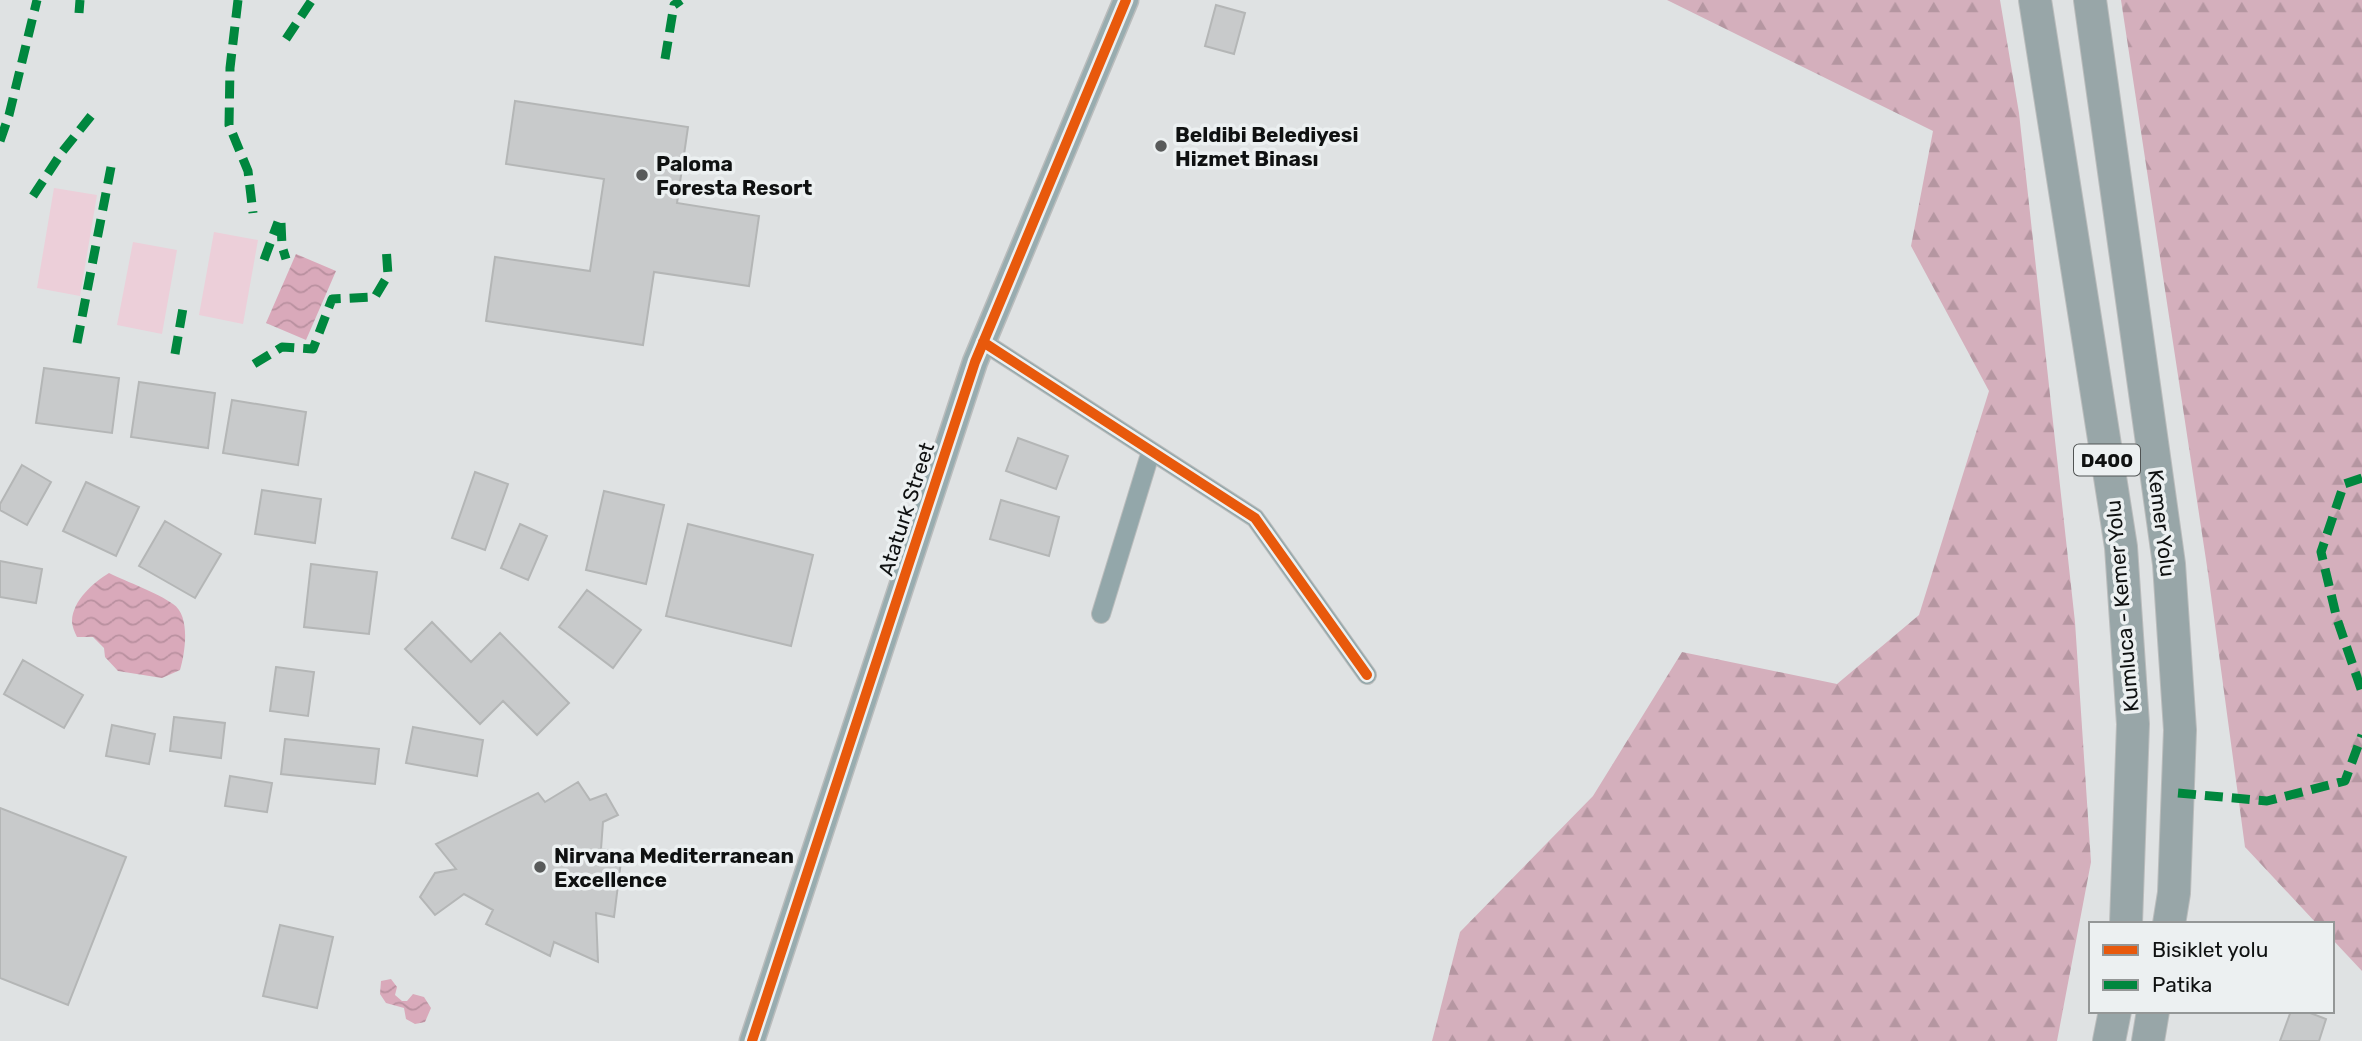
<svg xmlns="http://www.w3.org/2000/svg" width="2362" height="1041" font-family="Rubik,sans-serif">
	<style>
		.forest { fill: url(#forest-firs) }
		.pitch { fill: #eccfd9 }
		.water { fill: url(#water-waves) }
		.building { fill: #c8cacb; stroke: #b4b6b6; stroke-width: 2 }
		.lines { fill: none; stroke-linecap: round; stroke-linejoin: round }
		.street-casing { stroke: #babcbc; stroke-width: 20 }
		.secondary-casing { stroke: #babcbc; stroke-width: 27 }
		.highway-casing { stroke: #babcbc; stroke-width: 34 }
		.street { stroke: #93a7aa; stroke-width: 18 }
		.secondary { stroke: #98acaf; stroke-width: 24 }
		.highway { stroke: #98a6a8; stroke-width: 32 }
		.quiet { stroke: #00873e; stroke-width: 9; stroke-dasharray: 18 9; stroke-linecap: butt }
		.cycleway-casing { stroke: #ecf0f1; stroke-width: 15 }
		.cycleway { stroke: #e8590c; stroke-width: 10 }
		.poi-dot { fill: #585a5a; stroke: #ecf0f1; stroke-width: 2.5 }
		.labels { text-anchor: middle; dominant-baseline: central; stroke-width: 7; stroke-linejoin: round; paint-order: stroke }
		.shield { fill: #ecf0f1; stroke: #515454; stroke-width: 2 }
		.shield-label { font-size: 19px; font-weight: bold; fill: #0f1111 }
		.poi-label { font-size: 21px; font-weight: bold; fill: #0f1111; stroke: #ecf0f1; text-anchor: start }
		.street-label { font-size: 21px; fill: #0f1111; stroke: #ecf0f1 }
	</style>
	<defs>
		<pattern id="forest-firs" width="22" height="20" patternUnits="userSpaceOnUse" patternTransform="scale(1.75)"><rect width="22" height="20" fill="#d4afbc"/><path d="M5 1l3.5 6h-7zM16 11l3.5 6h-7z" fill="#b596a1"/></pattern>
		<pattern id="water-waves" width="16" height="10" patternUnits="userSpaceOnUse" patternTransform="scale(1.75)"><rect width="16" height="10" fill="#d9a9ba"/><path d="M0 5q4-4 8 0t8 0" fill="none" stroke="#b9909f"/></pattern>
	</defs>
	<rect width="100%" height="100%" fill="#dfe2e3"/>
	<path class="forest" d="M 1667,0 L 2000,0 L 2019,113 L 2075,622 L 2091,862 L 2057,1041 L 1432,1041 L 1460,932 L 1593,796 L 1682,652 L 1837,684 L 1919,615 L 1989,391 L 1911,246 L 1933,131 Z
		M 2121,0 L 2362,0 L 2362,971 L 2332,939 L 2332,924 L 2317,924 L 2245,847 L 2208,573 Z"/>
	<path class="pitch" d="M 54,188 L 97,195 L 80,296 L 37,288 Z
		M 214,232 L 258,240 L 243,324 L 199,315 Z
		M 133,242 L 177,250 L 162,334 L 117,325 Z"/>
	<path class="water" d="M 296,254 L 336,271 L 306,340 L 266,323 Z
		M 109,573 C 127,582 158,593 173,604 C 191,616 185,653 180,670 L 162,678 L 118,671 L 105,657 L 104,648 L 93,637 L 77,637 C 75,633 72,626 72,621 C 73,600 93,583 109,573 Z
		M 391,979 L 397,987 L 395,995 L 402,1001 L 407,1001 L 413,994 L 424,997 L 431,1008 L 425,1022 L 415,1024 L 406,1019 L 404,1008 L 386,1003 L 380,994 L 381,981 Z"/>
	<path class="building" d="M 1216,5 L 1245,13 L 1234,54 L 1205,46 Z
		M 515,101 L 688,127 L 677,203 L 759,216 L 749,286 L 654,272 L 643,345 L 486,321 L 495,257 L 590,271 L 604,179 L 506,164 Z
		M 44,368 L 119,378 L 112,433 L 36,423 Z
		M 139,382 L 215,393 L 208,448 L 131,437 Z
		M 232,400 L 306,412 L 298,465 L 223,453 Z
		M 1018,438 L 1068,456 L 1056,489 L 1006,471 Z
		M 22,465 L 51,482 L 27,525 L 0,510 L 0,504 Z
		M 475,472 L 508,484 L 485,550 L 452,538 Z
		M 86,482 L 139,507 L 116,556 L 63,531 Z
		M 262,490 L 321,499 L 315,543 L 255,534 Z
		M 604,491 L 664,505 L 646,584 L 586,570 Z
		M 1001,500 L 1059,517 L 1049,556 L 990,539 Z
		M 165,521 L 221,554 L 195,598 L 139,566 Z
		M 520,524 L 547,536 L 528,580 L 501,568 Z
		M 688,524 L 813,555 L 791,646 L 666,616 Z
		M 0,561 L 42,569 L 36,603 L 0,597 Z
		M 311,564 L 377,572 L 369,634 L 304,627 Z
		M 587,590 L 641,630 L 613,668 L 559,627 Z
		M 432,622 L 471,662 L 500,633 L 569,703 L 537,735 L 503,701 L 480,724 L 405,649 Z
		M 23,660 L 83,695 L 64,728 L 4,694 Z
		M 276,667 L 314,672 L 308,716 L 270,711 Z
		M 174,717 L 225,723 L 221,758 L 170,751 Z
		M 112,725 L 155,734 L 149,764 L 106,756 Z
		M 413,727 L 483,740 L 477,776 L 406,763 Z
		M 285,739 L 379,749 L 375,784 L 281,774 Z
		M 230,776 L 272,783 L 267,812 L 225,806 Z
		M 578,782 L 590,800 L 606,794 L 618,815 L 603,822 L 601,849 L 622,853 L 614,917 L 596,913 L 598,962 L 554,942 L 550,956 L 486,924 L 493,910 L 464,894 L 435,915 L 420,897 L 435,873 L 456,869 L 436,844 L 538,793 L 545,802 Z
		M 0,808 L 126,857 L 68,1005 L 0,978 Z
		M 280,925 L 333,937 L 317,1008 L 263,996 Z
		M 2291,1011 L 2305,1011 L 2326,1019 L 2319,1041 L 2280,1041 Z"/>
	<g class="lines">
		<defs>
			<path id="street" d="M 983,342 L 1255,518 L 1367,675
				M 1101,614 L 1151,451"/>
			<path id="secondary" d="M 752,1041 L 975,362 L 1126,0"/>
			<path id="highway" d="M 2035,0 L 2121,547 L 2133,724 L 2126,924
				M 2090,0 L 2169,564 L 2180,730 L 2174,893 L 2169,924
				M 2109,1041 L 2115,1011
				M 2148,1041 L 2153,1011"/>
		</defs>
		<use href="#street" class="street-casing"/>
		<use href="#secondary" class="secondary-casing"/>
		<use href="#highway" class="highway-casing"/>
		<use href="#street" class="street"/>
		<use href="#secondary" class="secondary"/>
		<use href="#highway" class="highway"/>
		<path class="quiet" d="M 238,0 L 230,68 L 229,125 L 248,171 L 253,213
			M 79,13 L 80,0
			M 286,39 L 312,0
			M 665,59 L 674,5 L 681,0
			M 0,141 L 9,115 L 37,0
			M 33,196 L 62,152 L 95,111
			M 281,223 L 282,246 L 286,259
			M 264,260 L 278,222
			M 77,343 L 111,167
			M 175,354 L 183,308
			M 254,364 L 282,347 L 313,349 L 332,299 L 375,297 L 388,275 L 386,246
			M 2362,478 L 2344,484 L 2321,552 L 2337,619 L 2362,692
			M 2178,793 L 2267,801 L 2345,781 L 2362,735"/>
		<defs>
			<path id="cycleway" d="M 983,342 L 1255,518 L 1367,675
				M 752,1041 L 975,362 L 1126,0"/>
		</defs>
		<use href="#cycleway" class="cycleway-casing"/>
		<use href="#cycleway" class="cycleway"/>
	</g>
	<g class="poi-dot">
		<circle cx="1161" cy="146" r="7"/>
		<circle cx="642" cy="175" r="7"/>
		<circle cx="540" cy="867" r="7"/>
	</g>
	<g class="labels">
		<rect class="shield" x="2074" y="444.5" width="66" height="31" rx="5"/>
		<g class="shield-label">
			<text x="2107" y="460">D400</text>
		</g>
		<g class="poi-label">
			<text x="1175" y="134">Beldibi Belediyesi<tspan x="1175" dy="24">Hizmet Binası</tspan></text>
			<text x="656" y="163">Paloma<tspan x="656" dy="24">Foresta Resort</tspan></text>
			<text x="554" y="855">Nirvana Mediterranean<tspan x="554" dy="24">Excellence</tspan></text>
		</g>
		<g class="street-label">
			<text transform="translate(906 509) rotate(-72)">Ataturk Street</text>
			<text transform="translate(2162 523) rotate(83)">Kemer Yolu</text>
			<text transform="translate(2122 606) rotate(-95)">Kumluca - Kemer Yolu</text>
		</g>
	</g>
	<rect x="2089" y="922" width="245" height="91" fill="#ecf0f1" stroke="#949797" stroke-width="2"/>
	<rect x="2103" y="945" width="35" height="10" fill="#e8590c" stroke="#949797" stroke-width="2"/>
	<text x="2152" y="957" font-size="21" fill="#0f1111">Bisiklet yolu</text>
	<rect x="2103" y="980" width="35" height="10" fill="#00873e" stroke="#949797" stroke-width="2"/>
	<text x="2152" y="992" font-size="21" fill="#0f1111">Patika</text>
</svg>
